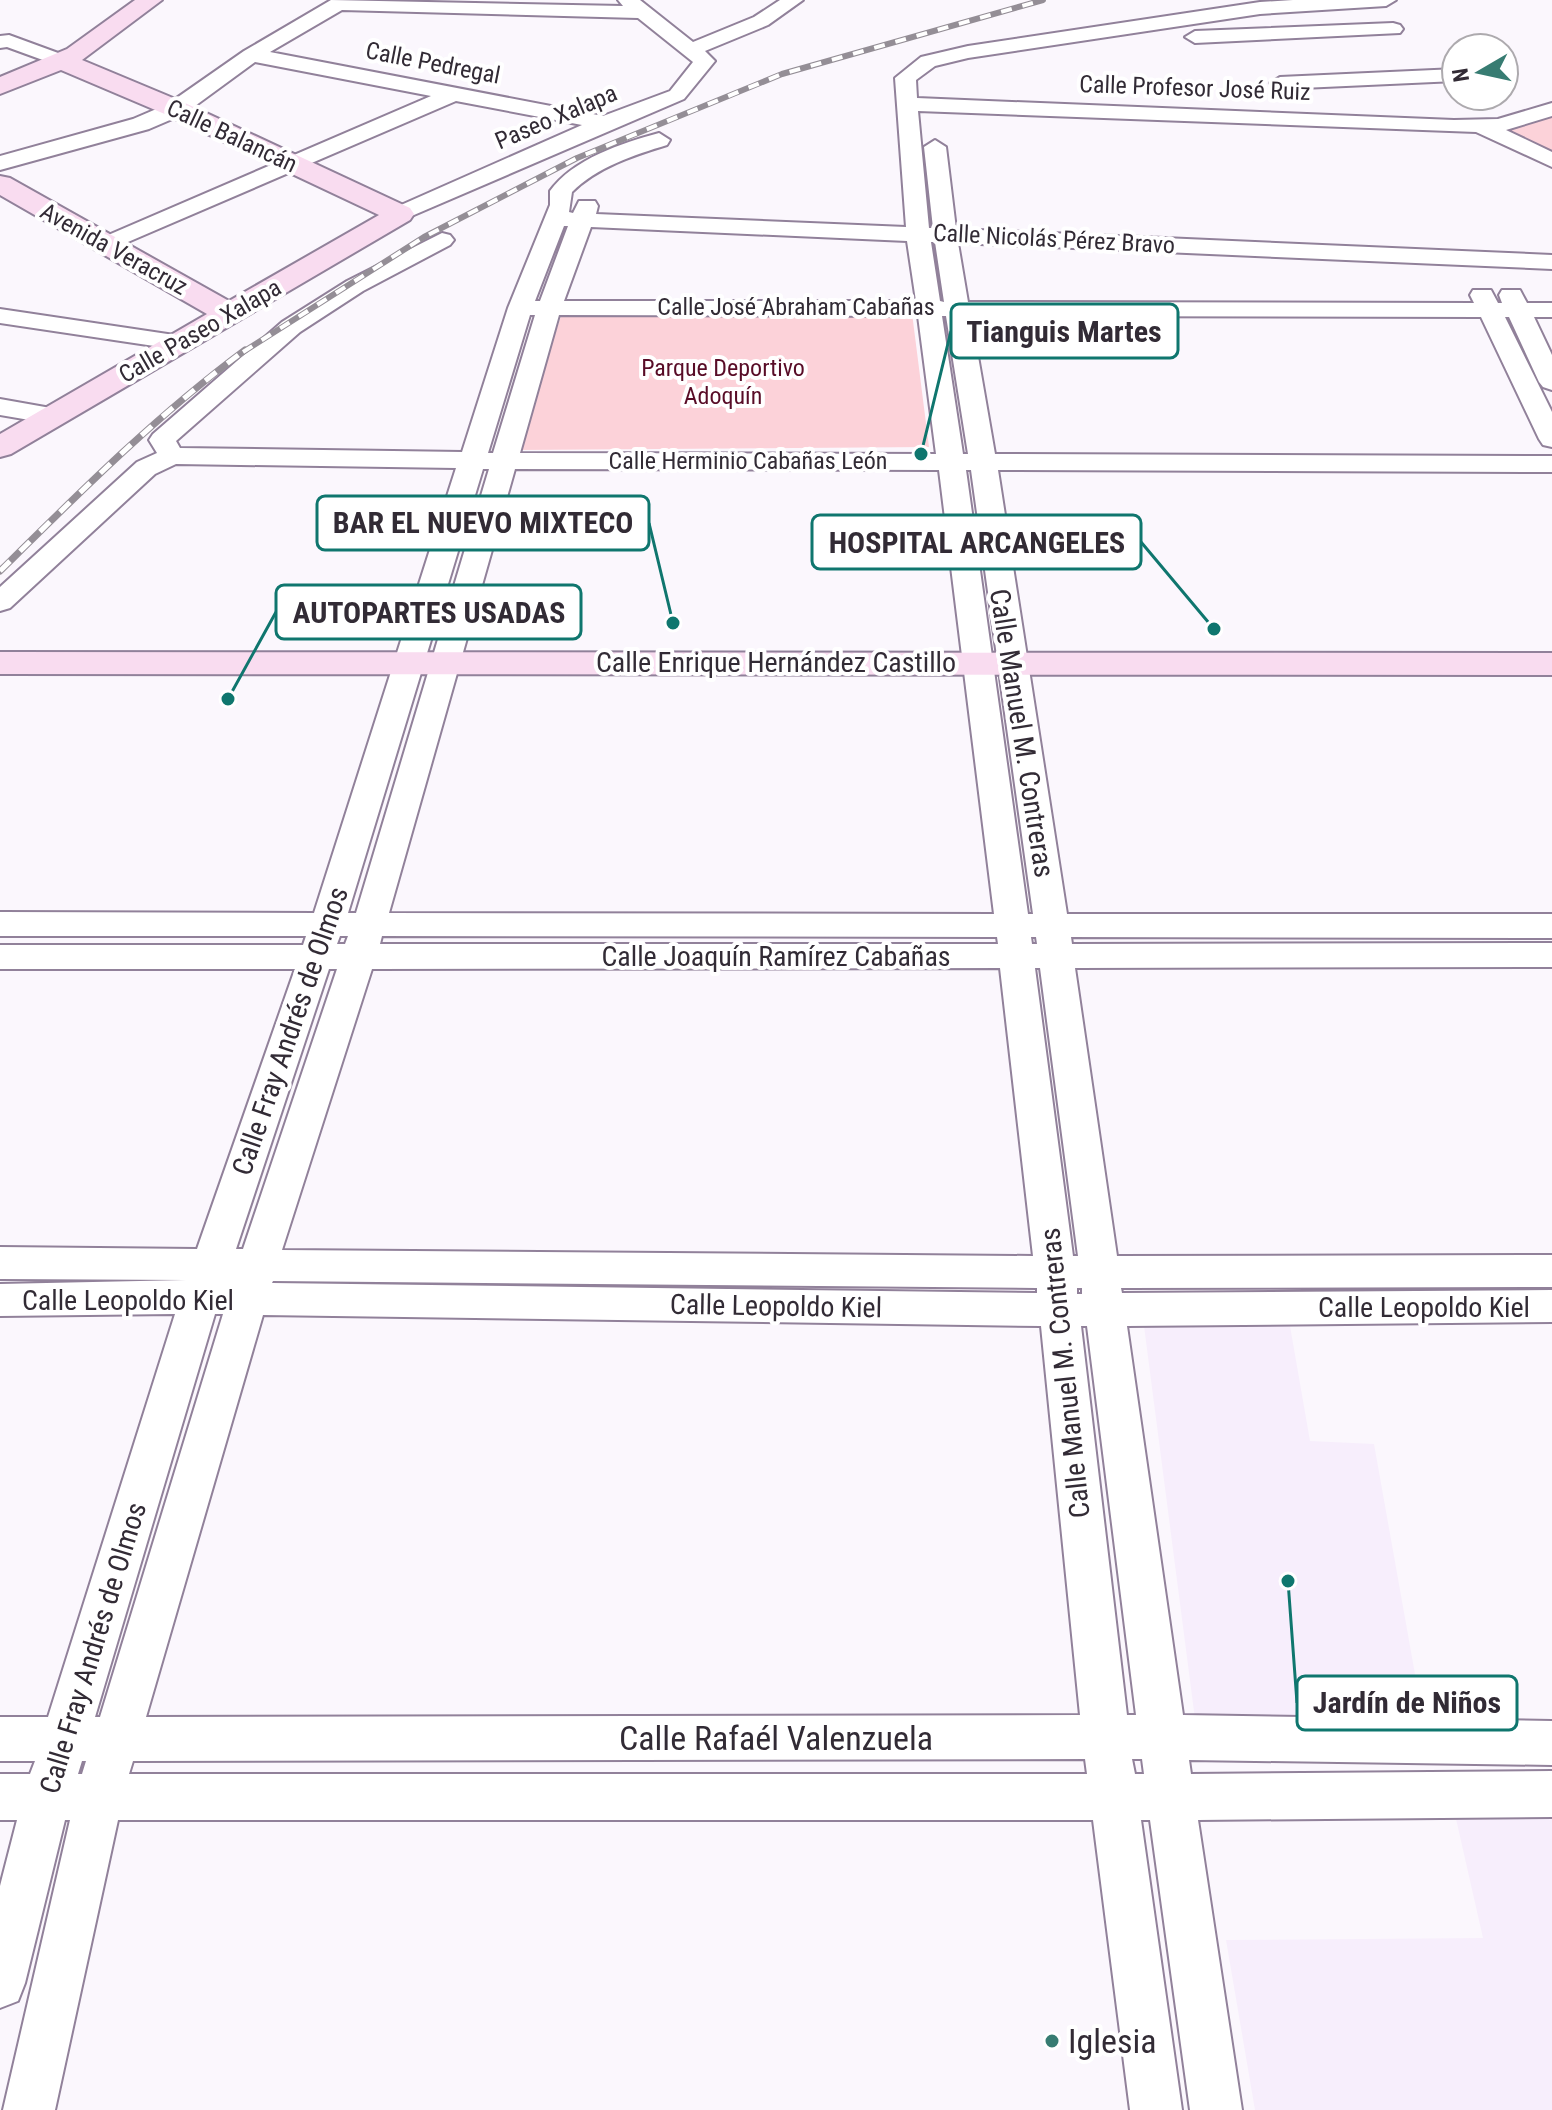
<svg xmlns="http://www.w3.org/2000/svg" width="1552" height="2110" font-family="'Roboto Condensed',sans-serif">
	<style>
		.built { fill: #f7eefc }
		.green { fill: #fcd2d9 }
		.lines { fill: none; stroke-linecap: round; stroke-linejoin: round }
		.minor-casing { stroke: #91819a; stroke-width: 4 }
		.secondary-casing { stroke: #91819a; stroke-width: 4 }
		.minor { fill: #fff; fill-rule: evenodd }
		.secondary { fill: #f9dcf0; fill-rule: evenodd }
		.rail-far1-casing { stroke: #948e96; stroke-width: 6 }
		.rail-casing { stroke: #948e96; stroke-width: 7 }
		.rail-far1 { stroke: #fff; stroke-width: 4; stroke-dasharray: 11; stroke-linecap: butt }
		.rail { stroke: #fff; stroke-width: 5; stroke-dasharray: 14; stroke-linecap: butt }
		.poi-dot { fill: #377c72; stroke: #fff; stroke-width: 3 }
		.labels { text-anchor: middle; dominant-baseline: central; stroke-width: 8; stroke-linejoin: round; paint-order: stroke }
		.far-street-label { font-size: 24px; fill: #322b35; stroke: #fff }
		.far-park-label { font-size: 24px; fill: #580c27; stroke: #fff }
		.street-label { font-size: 28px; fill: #322b35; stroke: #fff }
		.near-street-label { font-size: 34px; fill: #322b35; stroke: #fff }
		.near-poi-label { font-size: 34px; fill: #322b35; stroke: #fff; text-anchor: start }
		.leader { fill: none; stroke: #0f766e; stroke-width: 3 }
		.callout-dot { fill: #0f766e; stroke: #fff; stroke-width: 3 }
		.callout { fill: #fff; stroke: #0f766e; stroke-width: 3 }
		.callout-label { font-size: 30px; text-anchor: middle; font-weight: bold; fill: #322b35 }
	</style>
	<rect width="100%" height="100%" fill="#fbf7fd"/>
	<path class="built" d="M 1144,1326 L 1290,1326 L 1310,1441 L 1374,1444 L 1423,1719 L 1195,1719 Z
		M 1454,1810 L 1552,1813 L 1552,2110 L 1255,2110 L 1226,1940 L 1483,1938 Z"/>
	<path class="green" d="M 1552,116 L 1552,151 L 1508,131 Z
		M 562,313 L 912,313 L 929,447 L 517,450 Z"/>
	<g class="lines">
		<defs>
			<path id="minor" d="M 331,0 L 623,6 L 618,0 L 640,0 L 693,42 L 754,17 L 780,0 L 803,0 L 768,25 L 705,51 L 715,61 L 684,99 L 400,221 L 392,219 L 389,214 L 392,209 L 582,125 L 456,101 L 107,251 L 99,249 L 95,244 L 99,239 L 431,96 L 255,62 L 184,114 L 149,129 L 0,170 L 0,156 L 133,119 L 168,104 L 244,51 ZM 342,10 L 638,18 L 693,62 L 670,91 L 603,116 L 270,52 Z
				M 1293,0 L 1396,0 L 1386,6 L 1260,14 L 968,58 L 935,66 L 916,80 L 917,98 L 1454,120 L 1498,119 L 1552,103 L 1552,116 L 1506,130 L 1552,152 L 1552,167 L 1476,132 L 918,111 L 929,228 L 933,228 L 924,147 L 935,140 L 946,147 L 956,229 L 1552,255 L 1552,269 L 958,243 L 968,302 L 1474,303 L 1470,295 L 1473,290 L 1491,290 L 1498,303 L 1502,303 L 1499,295 L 1502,290 L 1520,290 L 1527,303 L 1552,303 L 1552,317 L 1534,317 L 1552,355 L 1552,390 L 1543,387 L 1539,382 L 1509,317 L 1505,317 L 1552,412 L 1552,447 L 1543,445 L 1539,439 L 1481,317 L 971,316 L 995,454 L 1552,456 L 1552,472 L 998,470 L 1067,914 L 1552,914 L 1552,938 L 1071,937 L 1072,944 L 1552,943 L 1552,967 L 1075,968 L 1117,1256 L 1552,1255 L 1552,1287 L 1121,1288 L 1122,1293 L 1552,1290 L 1552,1322 L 1127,1326 L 1183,1715 L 1552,1721 L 1552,1765 L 1189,1760 L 1191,1774 L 1552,1771 L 1552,1817 L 1198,1820 L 1242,2110 L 1190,2110 L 1150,1820 L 1141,1820 L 1182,2110 L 1130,2110 L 1093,1820 L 118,1820 L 55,2110 L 3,2110 L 70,1820 L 65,1820 L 25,1983 L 18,2001 L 0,2008 L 0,1886 L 17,1820 L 0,1820 L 0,1774 L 30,1774 L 35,1761 L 0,1761 L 0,1717 L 48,1717 L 175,1314 L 0,1316 L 0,1284 L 186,1280 L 0,1279 L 0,1247 L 197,1249 L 295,969 L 0,969 L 0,945 L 303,945 L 306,936 L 0,936 L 0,912 L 314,913 L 456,468 L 176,464 L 155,474 L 10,608 L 0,611 L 0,587 L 137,462 L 157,453 L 149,440 L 153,434 L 282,322 L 347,281 L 442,233 L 450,235 L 454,240 L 450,245 L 363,291 L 300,332 L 176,441 L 180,448 L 462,452 L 508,308 L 550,205 L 550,191 C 573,159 622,143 659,133 L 670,140 L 667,145 C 634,155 597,167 572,192 L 569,212 L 573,213 L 579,201 L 595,201 L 598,206 L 596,214 L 906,227 L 895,78 L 921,57 L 968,46 L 1260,2 ZM 564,226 L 568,226 L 540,301 L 535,301 ZM 591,227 L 907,241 L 916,301 L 564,301 ZM 931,242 L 935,242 L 944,302 L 940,301 ZM 530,315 L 535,315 L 493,453 L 488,453 ZM 559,315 L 918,316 L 936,454 L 520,453 ZM 942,316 L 946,316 L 968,454 L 963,454 ZM 483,469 L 489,469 L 356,913 L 348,913 ZM 515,469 L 939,470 L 994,914 L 389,913 ZM 966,470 L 971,470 L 1033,914 L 1028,914 ZM 340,936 L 348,936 L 345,944 L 337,944 ZM 382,936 L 997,937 L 998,944 L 380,944 ZM 1031,937 L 1036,937 L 1037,944 L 1032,944 ZM 1000,968 L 1033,1256 L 282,1250 L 372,969 ZM 1035,968 L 1040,968 L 1078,1256 L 1073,1256 ZM 329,969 L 337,969 L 243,1249 L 236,1249 ZM 273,1281 L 1037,1288 L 1037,1293 L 272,1283 ZM 1077,1288 L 1082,1288 L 1082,1294 L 1077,1294 ZM 215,1314 L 223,1314 L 100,1717 L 95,1717 ZM 263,1315 L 1041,1326 L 1080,1715 L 146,1717 ZM 1081,1326 L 1087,1326 L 1136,1715 L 1127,1715 ZM 1085,1759 L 1087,1774 L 129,1774 L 133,1761 ZM 1132,1759 L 1142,1759 L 1144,1774 L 1135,1774 ZM 82,1761 L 86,1761 L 82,1774 L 78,1774 Z
				M 1393,23 L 1400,25 L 1403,29 L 1400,33 L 1195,43 L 1185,37 L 1195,31 Z
				M 9,35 L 69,57 L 72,61 L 62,67 L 7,47 L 0,48 L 0,36 Z
				M 1456,69 L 1456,81 L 1280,89 L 1270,83 L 1280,77 Z
				M 0,309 L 181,336 L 190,338 L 193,343 L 190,348 L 181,350 L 0,323 Z
				M 0,399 L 62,410 L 66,416 L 62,422 L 53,424 L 0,415 Z"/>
			<path id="secondary" d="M 135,0 L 162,0 L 82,60 L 185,103 L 410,208 L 414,214 L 410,220 L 11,454 L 0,457 L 0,434 L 207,314 L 0,195 L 0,176 L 10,178 L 229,301 L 379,215 L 167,115 L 61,70 L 0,94 L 0,77 L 67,49 Z
				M 0,652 L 1552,653 L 1552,675 L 0,674 Z"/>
		</defs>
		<use href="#minor" class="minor-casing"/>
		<use href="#secondary" class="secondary-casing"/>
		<use href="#minor" class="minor"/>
		<use href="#secondary" class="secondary"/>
		<defs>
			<path id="rail-far1" d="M 243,352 L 424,237 L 577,158 L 782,74 L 1043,0"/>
			<path id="rail" d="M 0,571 C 79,493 156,416 245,350"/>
		</defs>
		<use href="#rail-far1" class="rail-far1-casing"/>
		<use href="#rail" class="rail-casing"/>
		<use href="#rail-far1" class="rail-far1"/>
		<use href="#rail" class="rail"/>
	</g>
	<circle class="poi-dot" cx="1052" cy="2041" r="8"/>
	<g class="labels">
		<g class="far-street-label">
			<text transform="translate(433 63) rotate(11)">Calle Pedregal</text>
			<text transform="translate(1195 88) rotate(2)">Calle Profesor José Ruiz</text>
			<text transform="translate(556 117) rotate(-23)">Paseo Xalapa</text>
			<text transform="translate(232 136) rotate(25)">Calle Balancán</text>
			<text transform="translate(1054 239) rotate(3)">Calle Nicolás Pérez Bravo</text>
			<text transform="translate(114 249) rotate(29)">Avenida Veracruz</text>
			<text x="796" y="307">Calle José Abraham Cabañas</text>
			<text transform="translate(200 331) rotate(-30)">Calle Paseo Xalapa</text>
			<text x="748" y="461">Calle Herminio Cabañas León</text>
		</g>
		<g class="far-park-label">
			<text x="723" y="368">Parque Deportivo<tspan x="723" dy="28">Adoquín</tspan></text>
		</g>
		<g class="street-label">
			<text x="776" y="662">Calle Enrique Hernández Castillo</text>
			<text transform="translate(1022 733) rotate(81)">Calle Manuel M. Contreras</text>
			<text x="776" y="956">Calle Joaquín Ramírez Cabañas</text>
			<text transform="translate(290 1031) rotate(-71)">Calle Fray Andrés de Olmos</text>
			<text x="128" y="1300">Calle Leopoldo Kiel</text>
			<text transform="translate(776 1306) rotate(1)">Calle Leopoldo Kiel</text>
			<text x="1424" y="1307">Calle Leopoldo Kiel</text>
			<text transform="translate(1065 1373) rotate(-96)">Calle Manuel M. Contreras</text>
			<text transform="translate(93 1648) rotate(-73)">Calle Fray Andrés de Olmos</text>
		</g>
		<g class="near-street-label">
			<text x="776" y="1738">Calle Rafaél Valenzuela</text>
		</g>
		<g class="near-poi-label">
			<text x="1068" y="2041">Iglesia</text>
		</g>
	</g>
	<path class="leader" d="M921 454L951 331M673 623L649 523M1214 629L1141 542M228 699L276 612M1288 1581L1297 1703"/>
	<g class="callout-dot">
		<circle cx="921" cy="454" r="8"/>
		<circle cx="673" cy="623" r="8"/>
		<circle cx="1214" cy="629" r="8"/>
		<circle cx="228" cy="699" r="8"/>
		<circle cx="1288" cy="1581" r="8"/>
	</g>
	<g class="callout">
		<rect x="951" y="304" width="227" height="54" rx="8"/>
		<rect x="317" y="496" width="332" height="54" rx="8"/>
		<rect x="812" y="515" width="329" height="54" rx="8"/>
		<rect x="276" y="585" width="305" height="54" rx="8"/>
		<rect x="1297" y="1676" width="220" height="54" rx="8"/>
	</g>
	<g class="callout-label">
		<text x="1064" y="342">Tianguis Martes</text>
		<text x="483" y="533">BAR EL NUEVO MIXTECO</text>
		<text x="977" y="553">HOSPITAL ARCANGELES</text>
		<text x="429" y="623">AUTOPARTES USADAS</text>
		<text x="1407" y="1713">Jardín de Niños</text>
	</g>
	<g transform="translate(1480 72) rotate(261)"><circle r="38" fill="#ffffff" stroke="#adaaae" stroke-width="2"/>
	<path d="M0-6L14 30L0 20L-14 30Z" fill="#377c72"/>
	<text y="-12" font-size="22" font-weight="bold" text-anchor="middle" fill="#322b35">N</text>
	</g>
</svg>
